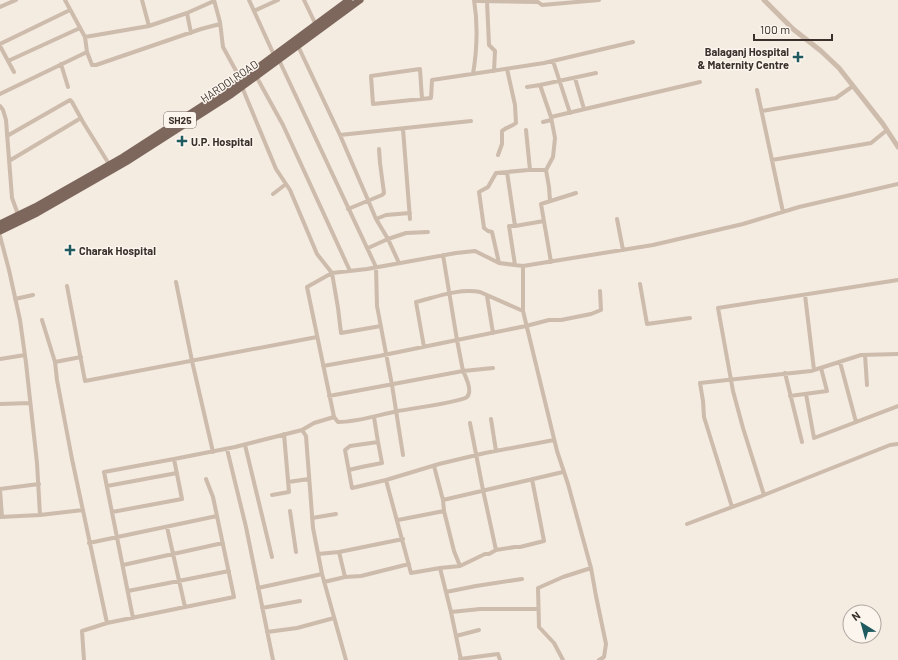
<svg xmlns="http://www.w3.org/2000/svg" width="898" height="660" font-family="Barlow,sans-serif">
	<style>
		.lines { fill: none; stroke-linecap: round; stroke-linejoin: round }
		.minor { stroke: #cdbbac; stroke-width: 4 }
		.tertiary { stroke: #cdbbac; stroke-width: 5 }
		.primary { stroke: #7d675c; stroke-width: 7 }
		.poi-dot { fill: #1f5a5e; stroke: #fbf5ee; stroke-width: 1.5 }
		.labels { text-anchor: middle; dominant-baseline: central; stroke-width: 3; stroke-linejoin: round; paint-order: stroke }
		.shield { fill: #fbf5ee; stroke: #756b66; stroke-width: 1 }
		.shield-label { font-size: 10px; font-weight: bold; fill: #3b302b }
		.poi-label { font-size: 11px; font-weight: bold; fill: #3b302b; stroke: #fbf5ee; text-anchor: start }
		.street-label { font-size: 11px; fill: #3b302b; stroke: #fbf5ee }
	</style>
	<rect width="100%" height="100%" fill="#f4ebe1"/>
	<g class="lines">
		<path class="minor" d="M 142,0 L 149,26
			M 214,0 L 220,22 L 223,47 L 241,80
			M 249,0 L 274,55 L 279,60 L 376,267 L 377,306 L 392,385 L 403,455
			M 304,0 L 316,25
			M 476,0 L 478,1 L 538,2 L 542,5 L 599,0
			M 487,1 L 489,45 L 495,51 L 494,71
			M 0,7 L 16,0
			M 254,11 L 278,0
			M 187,13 L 191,33
			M 85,37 L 149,26 L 187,13 L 214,1
			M 0,44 L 70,10
			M 0,46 L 14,72
			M 298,46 L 340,135 L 368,200 L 376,219 L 388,239 L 399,263
			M 87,52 L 92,65 L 96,65 L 201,29 L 220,24
			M 8,61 L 80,28
			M 553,61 L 570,113
			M 61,64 L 68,87
			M 473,74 C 477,50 478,24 474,0
			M 256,76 L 283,125 L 350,271
			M 575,78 L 584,109
			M 540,85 L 551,117 L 555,138 L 553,157 L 546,170 L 549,187 L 550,201
			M 242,87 L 276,169 L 290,190 L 317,254 L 332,273 L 338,308 L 341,333 L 381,326
			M 527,87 L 540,85 L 596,73
			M 757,90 L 783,212
			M 0,94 L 87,52 L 85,37 L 65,0
			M 422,99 L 420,69 L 371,76 L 373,104 L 431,98 L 432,80 L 544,63 L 633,42
			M 0,106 L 3,110 L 6,120 L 12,198 L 19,217
			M 762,111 L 836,98 L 853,86
			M 551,117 L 700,82
			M 543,122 L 551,120
			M 403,129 L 410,219
			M 526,130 L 530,170
			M 340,135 L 471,121
			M 7,136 L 70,100 L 72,102 L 83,122 L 109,164
			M 498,155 L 502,144 L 502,131 C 506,127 511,127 516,123 L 515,105 L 507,69
			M 772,160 L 871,143 L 887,130
			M 9,161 L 81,118
			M 507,172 L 515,226 L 509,226 L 515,265
			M 273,194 L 286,184
			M 348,209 L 382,195 L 384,193 L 380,163 L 379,149
			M 376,219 L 386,215 L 410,213
			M 617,219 L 623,250
			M 515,226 L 544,221
			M 0,236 L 9,270 L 20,320 L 26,363 L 37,463 L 40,515 L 0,517
			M 368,248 L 388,239 L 406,233 L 428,232
			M 551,262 L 541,204 L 576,193
			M 499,263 L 492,232 L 488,231 L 484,228 L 479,192 L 488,187 L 496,173 L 528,170 L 546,170
			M 523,266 L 523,311 L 557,451 L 568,484 L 591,568 L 596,596 L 606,644 L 604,657 L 599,660
			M 176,282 L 192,361 L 213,452
			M 640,284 L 647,324 L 690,318
			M 67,286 L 85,381 L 317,337
			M 805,295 L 814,370
			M 487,296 L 493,333
			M 15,299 L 33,295
			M 42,320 L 55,362 L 57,380 L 72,459 L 107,623
			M 424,347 L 416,302 C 436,297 460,288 480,292 L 523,311
			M 865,355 L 867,385
			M 0,359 L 25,355
			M 55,362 L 81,357
			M 840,362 L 856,422
			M 323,366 L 379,356 L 457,340 L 443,255
			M 785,373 L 802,442
			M 806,394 L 814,438 L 898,406
			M 329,396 L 463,371 L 457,340 L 526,326 L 549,320 L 561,320 L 591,314 L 601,310 L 600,291
			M 790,396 L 827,391 L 821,368
			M 0,404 L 30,403
			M 334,417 L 338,422 C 358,422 378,415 398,411 C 409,409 461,402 467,397 C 473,391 466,377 463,371 L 493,368
			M 491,419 L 496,451
			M 470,423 L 483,490 L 496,550
			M 302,430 L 306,436 L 313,528 L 322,574 L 346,660
			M 378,442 L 350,446 L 345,450 L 352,488 L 386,480
			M 245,445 L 272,557
			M 227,449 L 246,527 L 273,660
			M 434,466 L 443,500 L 444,511 L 454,551 L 460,566
			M 349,470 C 360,467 371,465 382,463 L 378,442 L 374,417
			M 288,482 L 309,479
			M 107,486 L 177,473
			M 0,489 L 39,484
			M 0,490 L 2,517
			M 272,495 L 289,492 L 284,434
			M 764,495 L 743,428 L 733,391 L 718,308 L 898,280
			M 443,500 L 563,472
			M 732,507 L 704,417 L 703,401 L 700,383 L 811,371 L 861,355 L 898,354
			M 290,511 L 296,552
			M 112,512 L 182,499 L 174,459
			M 40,515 L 83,510
			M 312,518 L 336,514
			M 398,520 L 444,511
			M 687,524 L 764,495 L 890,445 L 898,444
			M 167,527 L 185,607
			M 89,543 L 217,516
			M 339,552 L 345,577
			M 318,554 L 339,552 L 403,539
			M 123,565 L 223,543
			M 440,568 L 460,566 L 485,554 L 489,554 L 496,550 L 515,547 L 520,547 L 544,541 L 532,479
			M 324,582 L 345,577 L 361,576 L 409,564
			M 258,588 L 322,574
			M 128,591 L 229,571
			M 446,592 L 476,586 L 522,579
			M 262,608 L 300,601
			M 451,612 L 480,609 L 538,609
			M 133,618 L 104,472 L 174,459 L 235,447 L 302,430 L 314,423 L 334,417 L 307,287 L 332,273 L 367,269 L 456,253 L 475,251 L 499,263 L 523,266 L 653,245 L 743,224 L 799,207 L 898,184
			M 267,632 L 297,628 L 334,618
			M 456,636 L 479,630
			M 460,659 L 498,654 L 500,660
			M 84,660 L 82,631 L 107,623 L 234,597 L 213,497 L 206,479
			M 461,660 L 451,612 L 440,568 L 411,573 L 386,480 L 439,464 L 485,453 L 554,440
			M 563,660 L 554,643 L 539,627 L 538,588 L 563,577 L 591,568"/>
		<path class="tertiary" d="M 764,0 L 793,29 L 821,51 L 839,68 L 883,124 L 898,147"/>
		<path class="primary" d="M 0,224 L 35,207 L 123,157 L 230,88 L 349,0
			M 0,231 L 37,213 L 126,162 L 232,94 L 360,0"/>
	</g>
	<g class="poi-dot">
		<path d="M796 51h4v4h4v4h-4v4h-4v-4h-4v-4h4z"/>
		<path d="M180 135h4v4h4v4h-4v4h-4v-4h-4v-4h4z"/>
		<path d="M68 244h4v4h4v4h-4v4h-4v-4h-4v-4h4z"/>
	</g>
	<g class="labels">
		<rect class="shield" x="164" y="112" width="32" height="16" rx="3"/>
		<g class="shield-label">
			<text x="180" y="120">SH25</text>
		</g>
		<g class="poi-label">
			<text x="789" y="51" text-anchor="end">Balaganj Hospital<tspan x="789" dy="13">&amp; Maternity Centre</tspan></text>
			<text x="191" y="141">U.P. Hospital</text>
			<text x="79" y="250">Charak Hospital</text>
		</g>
		<g class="street-label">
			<text transform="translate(229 81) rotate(-34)">HARDOI ROAD</text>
		</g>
	</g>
	<g transform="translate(862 624) rotate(323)"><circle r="19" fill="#fbf5ee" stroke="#aea6a0"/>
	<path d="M0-3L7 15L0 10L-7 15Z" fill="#1f5a5e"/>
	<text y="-6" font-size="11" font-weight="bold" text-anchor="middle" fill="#3b302b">N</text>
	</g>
	<path d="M754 34v6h78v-6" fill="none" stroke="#3b302b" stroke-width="2"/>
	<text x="760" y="34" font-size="12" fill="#3b302b" stroke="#fbf5ee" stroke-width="3" paint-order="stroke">100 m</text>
</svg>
